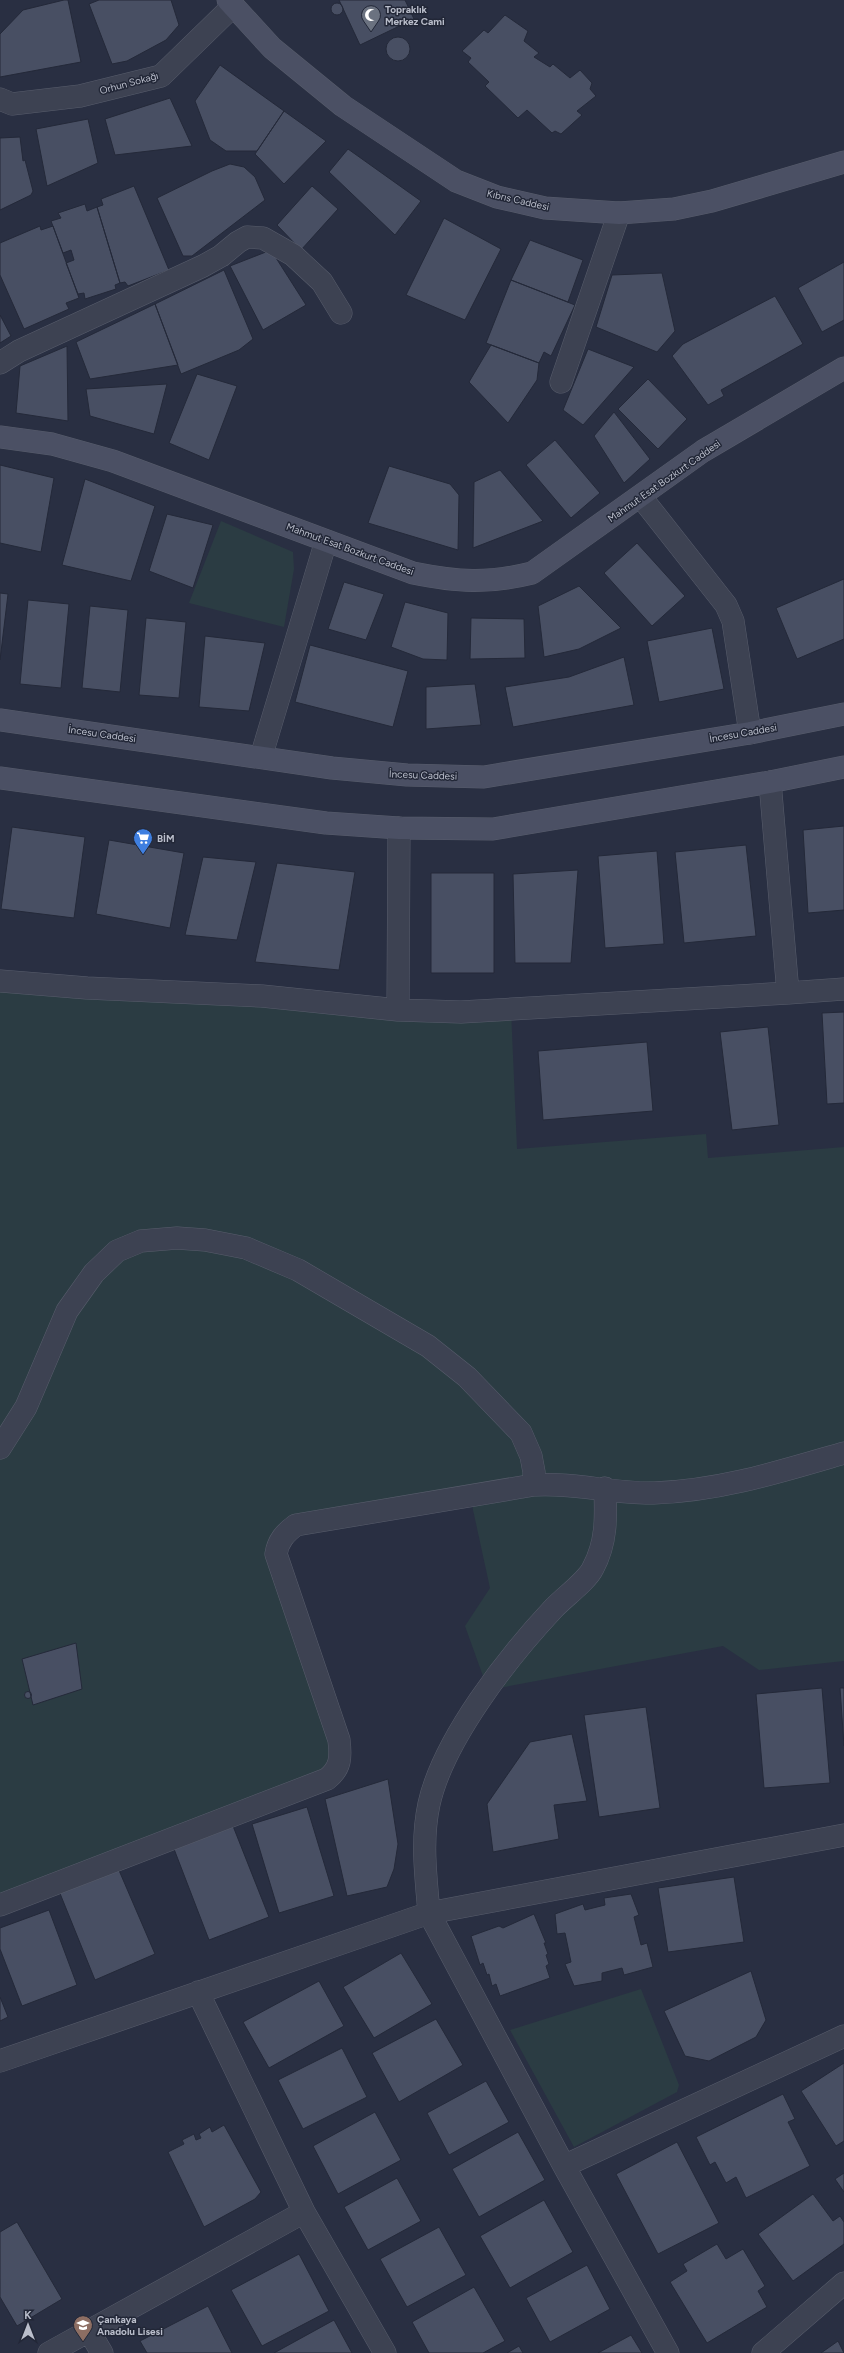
<svg xmlns="http://www.w3.org/2000/svg" width="844" height="2353" font-family="Figtree,sans-serif">
	<style>
		.green { fill: #2b3c43 }
		.building { fill: #484f63; stroke: #242939 }
		.lines { fill: none; stroke-linecap: round; stroke-linejoin: round }
		.street-casing { stroke: #585d6c; stroke-width: 23 }
		.secondary-casing { stroke: #585d6c; stroke-width: 23 }
		.street { stroke: #3d4252; stroke-width: 22 }
		.secondary { stroke: #4b5064; stroke-width: 22 }
		.labels { text-anchor: middle; dominant-baseline: central; stroke-width: 3; stroke-linejoin: round; paint-order: stroke }
		.poi-label { font-size: 10px; font-weight: bold; fill: #babecb; stroke: #222737; text-anchor: start }
		.street-label { font-size: 10px; fill: #babecb; stroke: #222737 }
	</style>
	<rect width="100%" height="100%" fill="#292f42"/>
	<path class="green" d="M 221,521 L 293,552 L 294,569 L 284,627 L 189,603 Z
		M 0,981 L 511,1009 L 517,1149 L 706,1134 L 708,1158 L 844,1147 L 844,1661 L 759,1670 L 723,1646 L 488,1690 L 465,1626 L 490,1588 L 470,1496 L 296,1525 L 278,1544 L 340,1762 L 0,1905 Z
		M 641,1989 L 679,2085 L 677,2092 L 574,2147 L 510,2030 Z"/>
	<path class="building" d="M 64,0 L 68,0 L 81,62 L 0,77 L 0,34 L 23,10 Z
		M 99,0 L 171,0 L 179,25 L 166,40 L 127,61 L 112,64 L 89,4 Z
		M 339,0 L 405,0 L 414,19 L 360,45 Z
		M331 9a6 6 0 1 1 12 0a6 6 0 1 1-12 0Z
		M 505,15 L 528,31 L 524,41 L 539,53 L 534,57 L 550,67 L 553,64 L 570,78 L 580,70 L 592,83 L 590,89 L 596,96 L 577,111 L 582,115 L 561,134 L 555,131 L 552,133 L 527,110 L 518,118 L 485,86 L 489,82 L 468,62 L 471,58 L 462,51 L 484,30 L 488,33 Z
		M386 49a12 12 0 1 1 24 0a12 12 0 1 1-24 0Z
		M 220,65 L 284,111 L 257,151 L 226,151 L 210,140 L 195,101 Z
		M 170,98 L 192,146 L 115,155 L 105,119 Z
		M 284,111 L 326,141 L 284,184 L 255,154 Z
		M 88,119 L 98,163 L 47,186 L 36,129 Z
		M 20,137 L 23,161 L 25,160 L 33,191 L 31,195 L 0,210 L 0,138 Z
		M 348,149 L 421,201 L 395,235 L 329,172 Z
		M 230,164 L 244,167 L 255,177 L 265,200 L 192,256 L 183,256 L 157,198 L 212,171 Z
		M 134,186 L 169,270 L 128,286 L 125,282 L 120,283 L 97,207 L 103,205 L 101,199 Z
		M 312,186 L 338,209 L 301,250 L 277,225 Z
		M 85,204 L 87,211 L 97,207 L 120,283 L 115,285 L 116,289 L 85,299 L 84,293 L 78,294 L 66,263 L 74,260 L 71,250 L 63,253 L 51,221 L 61,218 L 58,213 Z
		M 444,218 L 501,249 L 465,320 L 406,295 Z
		M 40,226 L 41,230 L 53,226 L 79,298 L 66,303 L 69,309 L 24,329 L 0,275 L 0,243 Z
		M 530,240 L 583,260 L 568,302 L 511,280 Z
		M 271,250 L 306,305 L 263,330 L 230,266 Z
		M 844,262 L 844,320 L 822,332 L 798,288 Z
		M 224,270 L 253,339 L 239,350 L 181,374 L 155,304 Z
		M 662,273 L 675,331 L 657,352 L 596,327 L 612,275 Z
		M 511,280 L 575,305 L 551,356 L 544,352 L 539,363 L 486,343 Z
		M 775,296 L 803,344 L 721,390 L 724,396 L 708,405 L 672,356 L 683,344 Z
		M 155,304 L 178,365 L 90,379 L 76,342 Z
		M 0,315 L 11,336 L 0,343 Z
		M 491,345 L 539,363 L 537,380 L 508,423 L 469,382 Z
		M 67,346 L 68,421 L 16,413 L 20,366 Z
		M 588,349 L 634,367 L 583,425 L 563,410 Z
		M 197,374 L 237,386 L 209,460 L 169,443 Z
		M 648,379 L 687,419 L 658,449 L 618,409 Z
		M 167,384 L 154,434 L 90,416 L 86,389 Z
		M 614,412 L 650,459 L 624,483 L 594,436 Z
		M 555,440 L 600,493 L 571,518 L 526,465 Z
		M 0,465 L 54,478 L 41,552 L 0,543 Z
		M 389,466 L 450,484 L 459,495 L 458,550 L 368,523 Z
		M 500,470 L 543,521 L 473,548 L 474,482 Z
		M 85,479 L 155,506 L 131,581 L 62,565 Z
		M 167,514 L 213,525 L 193,588 L 149,571 Z
		M 637,543 L 685,596 L 652,626 L 604,573 Z
		M 844,579 L 844,639 L 797,659 L 776,608 Z
		M 344,582 L 384,594 L 366,640 L 328,629 Z
		M 579,586 L 621,628 L 579,649 L 544,657 L 538,606 Z
		M 0,593 L 8,594 L 0,660 Z
		M 28,600 L 69,604 L 61,688 L 20,684 Z
		M 405,602 L 448,613 L 447,660 L 423,659 L 391,647 Z
		M 90,606 L 128,610 L 120,692 L 82,688 Z
		M 146,618 L 186,622 L 179,698 L 139,695 Z
		M 471,618 L 524,619 L 525,658 L 470,659 Z
		M 712,628 L 724,689 L 659,702 L 647,641 Z
		M 205,636 L 265,643 L 249,711 L 199,707 Z
		M 310,645 L 408,671 L 393,727 L 295,702 Z
		M 624,657 L 634,705 L 513,727 L 505,687 L 569,677 Z
		M 475,684 L 481,725 L 426,729 L 426,687 Z
		M 844,826 L 844,910 L 808,913 L 803,830 Z
		M 12,827 L 85,837 L 74,918 L 1,909 Z
		M 109,840 L 184,853 L 170,928 L 96,914 Z
		M 746,845 L 756,936 L 684,943 L 675,852 Z
		M 657,851 L 664,944 L 605,948 L 598,856 Z
		M 203,857 L 256,862 L 237,940 L 185,935 Z
		M 277,863 L 355,872 L 339,970 L 255,962 Z
		M 578,870 L 571,963 L 515,963 L 513,874 Z
		M 431,873 L 494,873 L 494,973 L 431,973 Z
		M 844,1012 L 844,1103 L 827,1104 L 822,1013 Z
		M 768,1027 L 779,1125 L 732,1130 L 720,1032 Z
		M 647,1042 L 653,1111 L 543,1120 L 538,1051 Z
		M 76,1643 L 82,1689 L 33,1705 L 22,1659 Z
		M 822,1688 L 830,1783 L 764,1788 L 756,1694 Z
		M 840,1688 L 844,1688 L 844,1746 Z
		M24.5 1695a3.5 3.5 0 1 1 7 0a3.5 3.5 0 1 1-7 0Z
		M 646,1707 L 660,1808 L 599,1817 L 584,1715 Z
		M 572,1734 L 587,1801 L 554,1805 L 559,1839 L 493,1852 L 487,1804 L 530,1742 Z
		M 388,1779 L 398,1844 L 394,1869 L 387,1887 L 347,1896 L 325,1799 Z
		M 307,1807 L 334,1896 L 279,1913 L 252,1824 Z
		M 233,1826 L 269,1917 L 209,1940 L 174,1849 Z
		M 118,1868 L 155,1954 L 95,1980 L 59,1891 Z
		M 734,1877 L 744,1942 L 668,1952 L 658,1888 Z
		M 631,1894 L 639,1915 L 634,1917 L 641,1945 L 647,1943 L 653,1967 L 624,1975 L 622,1968 L 602,1973 L 602,1981 L 574,1986 L 565,1964 L 571,1962 L 565,1933 L 557,1934 L 555,1914 L 583,1904 L 585,1910 L 605,1905 L 604,1898 Z
		M 49,1910 L 77,1985 L 22,2006 L 0,1949 L 0,1928 Z
		M 534,1914 L 546,1943 L 544,1943 L 548,1954 L 546,1955 L 549,1964 L 546,1966 L 550,1978 L 500,1996 L 496,1984 L 492,1986 L 489,1974 L 487,1975 L 483,1963 L 480,1965 L 471,1936 L 499,1926 L 503,1928 Z
		M 401,1953 L 432,2004 L 374,2038 L 343,1987 Z
		M 751,1971 L 766,2020 L 756,2037 L 709,2061 L 685,2056 L 664,2011 Z
		M 319,1981 L 344,2026 L 269,2068 L 243,2022 Z
		M 0,1997 L 8,2017 L 0,2021 Z
		M 436,2019 L 463,2065 L 399,2102 L 372,2053 Z
		M 342,2048 L 367,2097 L 303,2129 L 278,2080 Z
		M 844,2063 L 844,2141 L 836,2146 L 801,2091 Z
		M 486,2081 L 509,2122 L 449,2155 L 427,2113 Z
		M 783,2094 L 795,2119 L 788,2122 L 810,2166 L 746,2198 L 736,2177 L 726,2183 L 715,2162 L 710,2165 L 696,2137 Z
		M 375,2112 L 401,2160 L 338,2194 L 313,2146 Z
		M 224,2125 L 261,2192 L 255,2199 L 204,2227 L 168,2152 L 184,2144 L 182,2140 L 194,2134 L 196,2140 L 201,2138 L 199,2134 L 210,2127 L 212,2132 Z
		M 518,2132 L 545,2180 L 479,2217 L 452,2169 Z
		M 677,2142 L 719,2223 L 658,2254 L 616,2174 Z
		M 844,2173 L 844,2192 L 835,2179 Z
		M 397,2178 L 421,2221 L 368,2250 L 344,2207 Z
		M 813,2194 L 833,2221 L 840,2216 L 844,2222 L 844,2244 L 793,2281 L 758,2234 Z
		M 544,2200 L 573,2252 L 510,2288 L 480,2236 Z
		M 17,2222 L 62,2299 L 17,2326 L 0,2297 L 0,2232 Z
		M 439,2227 L 466,2275 L 407,2307 L 380,2259 Z
		M 717,2244 L 726,2259 L 743,2249 L 765,2286 L 758,2291 L 767,2307 L 707,2343 L 670,2282 L 687,2271 L 683,2264 Z
		M 299,2254 L 329,2311 L 262,2346 L 231,2290 Z
		M 587,2265 L 610,2309 L 550,2342 L 526,2298 Z
		M 474,2287 L 505,2341 L 483,2353 L 429,2353 L 412,2322 Z
		M 208,2306 L 232,2353 L 147,2353 L 140,2341 Z
		M 334,2320 L 352,2353 L 274,2353 Z
		M 631,2335 L 642,2353 L 598,2353 Z
		M 838,2341 L 844,2353 L 821,2353 Z
		M 519,2346 L 523,2353 L 507,2353 Z"/>
	<g class="lines">
		<defs>
			<path id="street" d="M 0,99 L 12,104 L 80,96 L 161,76 L 233,6
				M 0,363 L 19,351 L 203,266 L 221,256 L 238,242 L 247,237 L 263,238 L 293,255 L 322,282 L 341,313
				M 561,382 L 619,213
				M 641,497 L 726,605 L 733,621 L 750,733
				M 261,757 L 326,541
				M 0,981 L 87,988 L 262,996 L 398,1010 L 461,1012 L 788,993 L 770,782
				M 788,993 L 844,989
				M 398,1010 L 399,828
				M 0,1448 L 26,1407 L 67,1311 L 94,1273 L 117,1251 L 141,1241 L 177,1238 L 205,1240 L 246,1248 L 298,1270 L 428,1346 L 467,1377 L 521,1433 L 531,1456 L 534,1472 L 534,1485
				M 605,1488 C 606,1517 607,1542 593,1568 C 587,1581 564,1597 553,1609 C 508,1657 443,1740 429,1804 C 421,1841 426,1877 429,1913 L 564,2166 L 668,2353
				M 0,1905 L 327,1779 C 341,1768 341,1757 339,1740 L 276,1554 C 278,1541 285,1533 296,1525 L 534,1485 C 574,1482 614,1494 654,1493 C 720,1491 782,1471 844,1453
				M 198,1992 L 304,2212 L 385,2353
				M 0,2061 L 429,1913 L 844,1835
				M 564,2166 L 844,2036
				M 89,2331 L 102,2353
				M 49,2353 L 304,2212
				M 763,2353 L 844,2283"/>
			<path id="secondary" d="M 228,0 L 272,48 L 343,106 L 456,181 L 497,197 L 545,208 L 619,213 L 674,209 L 712,201 L 844,162
				M 0,437 L 52,444 L 113,461 L 413,573 C 458,582 487,584 532,573 L 703,451 L 844,368
				M 0,720 L 332,768 L 407,775 L 484,777 L 750,733 L 844,714
				M 0,778 L 326,823 L 399,828 L 493,829 L 770,782 L 844,767"/>
		</defs>
		<use href="#street" class="street-casing"/>
		<use href="#secondary" class="secondary-casing"/>
		<use href="#street" class="street"/>
		<use href="#secondary" class="secondary"/>
	</g>
	<defs>
		<symbol id="mosque-pin" viewBox="-11 -11 22 30"><path d="M0 17L-7.5 6A9.5 9.5 0 1 1 7.5 6Z" fill="#6b7280" stroke="#222737"/><path d="M3.5-4.9A6 6 0 1 0 3.5 4.9A5 5 0 1 1 3.5-4.9Z" fill="#fff"/></symbol>
		<symbol id="supermarket-pin" viewBox="-11 -11 22 30"><path d="M0 17L-7.5 6A9.5 9.5 0 1 1 7.5 6Z" fill="#3f7fe0" stroke="#222737"/><path d="M-6-5.5h2.5l.6 2H6L4.5 2H-2.5L-4.4-4H-6ZM-1.5 3.2a1.3 1.3 0 1 0 .1 0ZM3 3.2a1.3 1.3 0 1 0 .1 0Z" fill="#fff"/></symbol>
		<symbol id="school-pin" viewBox="-11 -11 22 30"><path d="M0 17L-7.5 6A9.5 9.5 0 1 1 7.5 6Z" fill="#8d6e63" stroke="#222737"/><path d="M0-5L7-2L0 1L-7-2ZM-4 1L0 2.5L4 1V4Q0 6-4 4Z" fill="#fff"/></symbol>
	</defs>
	<g fill-rule="evenodd">
		<use href="#mosque-pin" x="360" y="4" width="22" height="30"/>
		<use href="#supermarket-pin" x="132" y="827" width="22" height="30"/>
		<use href="#school-pin" x="72" y="2314" width="22" height="30"/>
	</g>
	<g class="labels">
		<g class="poi-label">
			<text x="385" y="9">Topraklık<tspan x="385" dy="12">Merkez Cami</tspan></text>
			<text x="157" y="838">BİM</text>
			<text x="97" y="2319">Çankaya<tspan x="97" dy="12">Anadolu Lisesi</tspan></text>
		</g>
		<g class="street-label">
			<text transform="translate(129 83) rotate(-15)">Orhun Sokağı</text>
			<text transform="translate(518 200) rotate(13)">Kıbrıs Caddesi</text>
			<text transform="translate(664 481) rotate(-35)">Mahmut Esat Bozkurt Caddesi</text>
			<text transform="translate(350 549) rotate(20)">Mahmut Esat Bozkurt Caddesi</text>
			<text transform="translate(743 733) rotate(-10)">İncesu Caddesi</text>
			<text transform="translate(102 734) rotate(8)">İncesu Caddesi</text>
			<text transform="translate(423 775) rotate(2)">İncesu Caddesi</text>
		</g>
	</g>
	<g transform="translate(28 2325)" stroke="#222737" stroke-width="3" paint-order="stroke">
	<path d="M0-3L7 15L0 10L-7 15Z" fill="#babecb"/>
	<text y="-6" font-size="11" font-weight="bold" text-anchor="middle" fill="#babecb">K</text>
	</g>
</svg>
